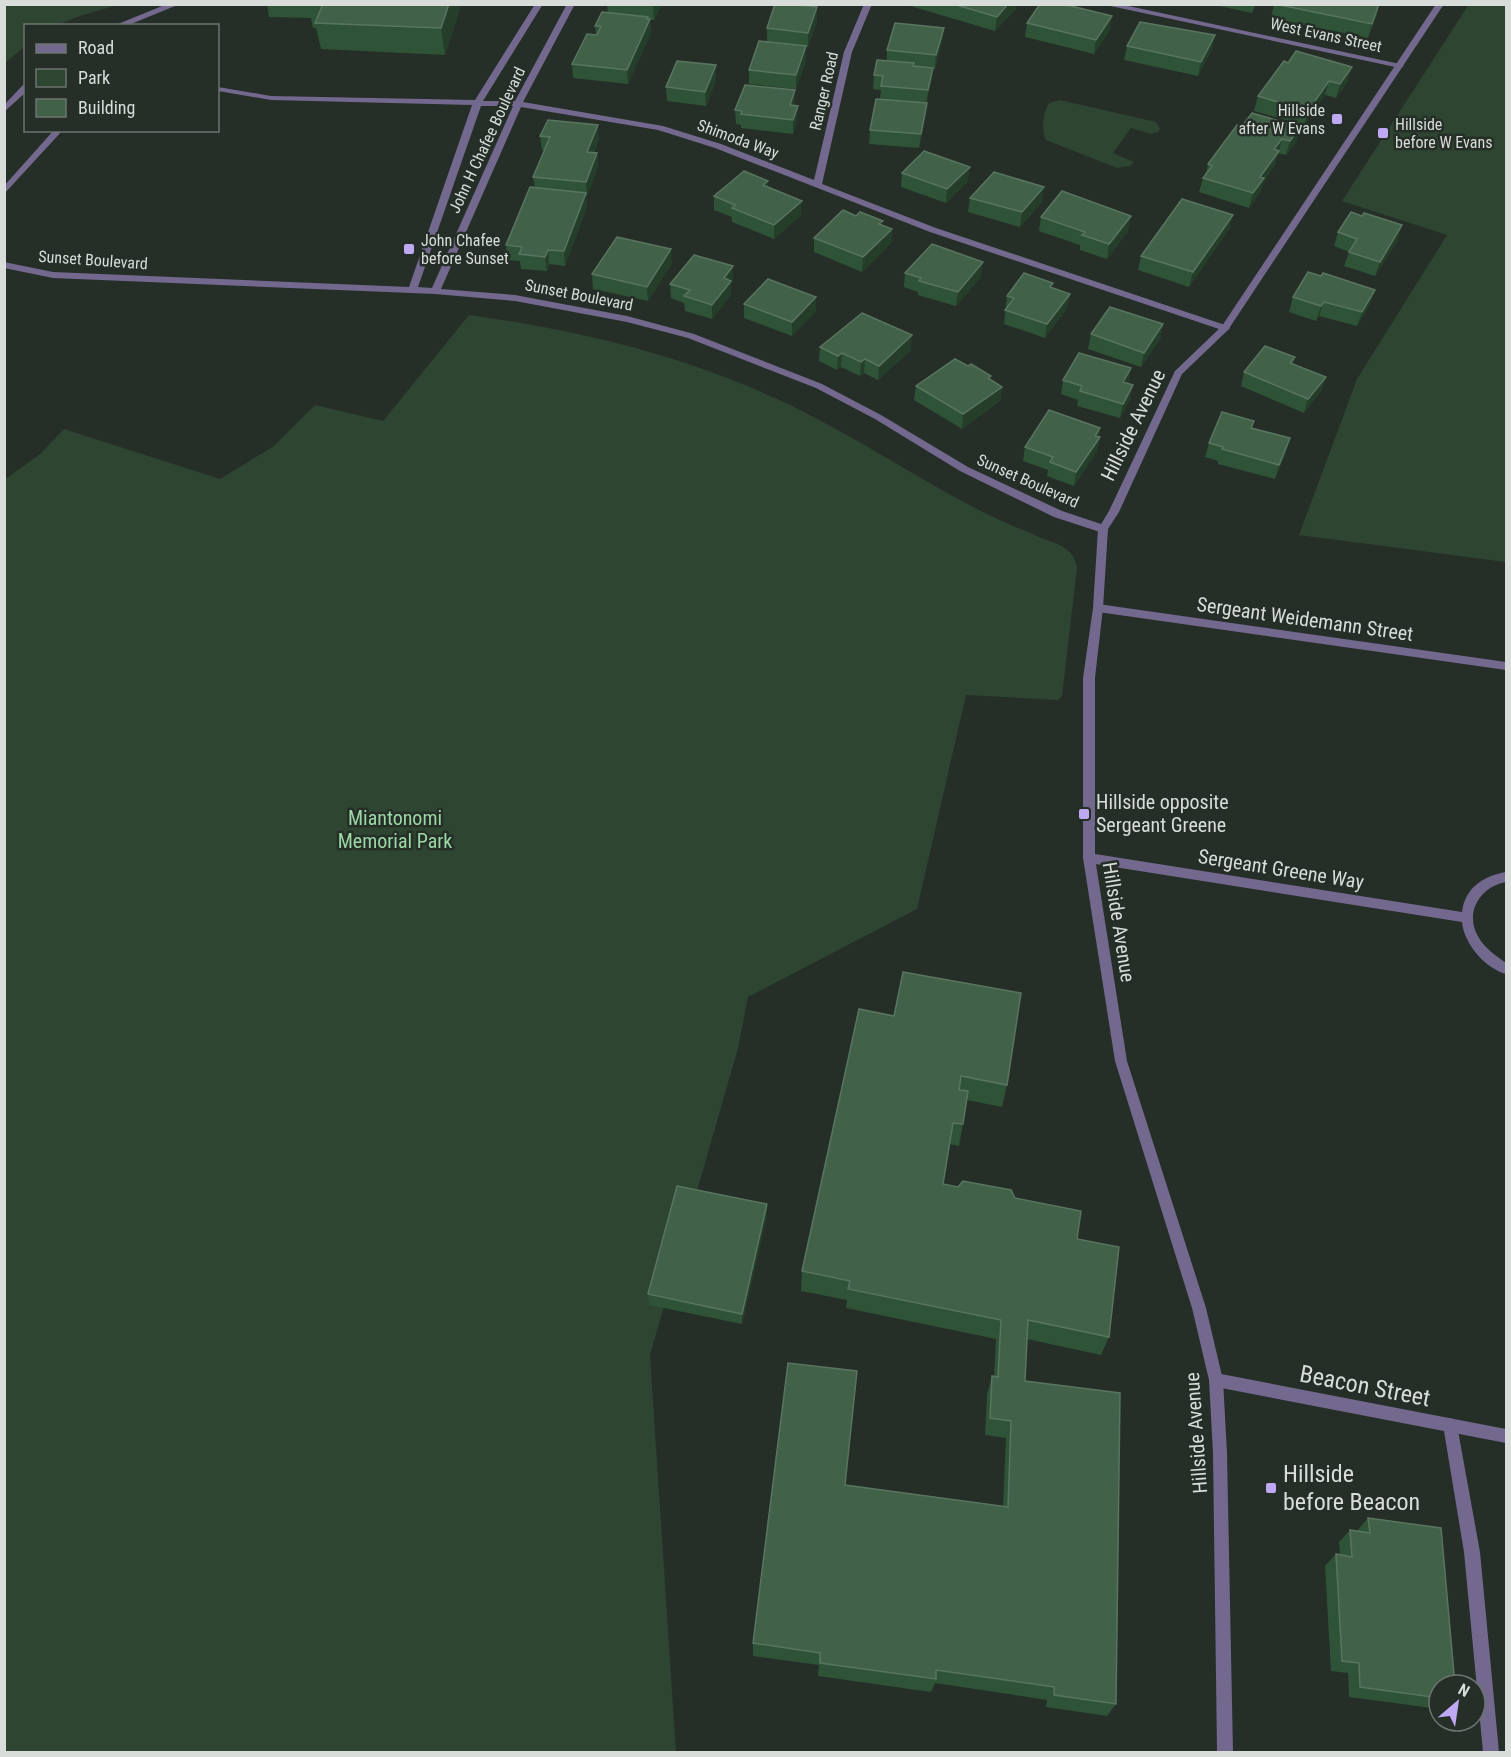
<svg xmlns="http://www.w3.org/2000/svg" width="1511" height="1757" font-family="'Roboto Condensed',sans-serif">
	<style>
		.green { fill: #2e4532 }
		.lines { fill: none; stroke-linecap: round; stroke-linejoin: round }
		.service { fill: #73688d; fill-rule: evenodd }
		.minor { fill: #73688d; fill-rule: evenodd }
		.tertiary { fill: #73688d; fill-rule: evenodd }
		.wall { fill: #2f5337 }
		.shaded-wall { fill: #243e2a }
		.building { fill: #416249; stroke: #59755f; stroke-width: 1.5 }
		.poi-dot { fill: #bfa9f4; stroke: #262e28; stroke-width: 2 }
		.labels { text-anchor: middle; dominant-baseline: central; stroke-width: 5; stroke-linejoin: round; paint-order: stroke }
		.far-street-label { font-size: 16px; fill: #d8ddd9; stroke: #262e28 }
		.far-poi-label { font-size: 16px; fill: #d8ddd9; stroke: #262e28; text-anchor: start }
		.street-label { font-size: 20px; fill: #d8ddd9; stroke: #262e28 }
		.poi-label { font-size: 20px; fill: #d8ddd9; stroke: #262e28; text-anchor: start }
		.park-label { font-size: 20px; fill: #9ad9a5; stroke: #262e28 }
		.near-street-label { font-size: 24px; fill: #d8ddd9; stroke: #262e28 }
		.near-poi-label { font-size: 24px; fill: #d8ddd9; stroke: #262e28; text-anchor: start }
	</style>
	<rect width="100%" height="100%" fill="#262e28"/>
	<path class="green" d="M 5,4 L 117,4 L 117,5 L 77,17 L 58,25 L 26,26 L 25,46 L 5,63 Z
		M 1469,4 L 1506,5 L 1506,562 L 1299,535 L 1357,379 L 1447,235 L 1342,201 Z
		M 1060,100 L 1156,122 L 1160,129 L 1158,132 L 1151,134 L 1131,128 L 1113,153 L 1134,162 L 1130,166 L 1117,168 L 1046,140 C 1041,131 1043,111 1049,103 Z
		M 469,315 C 580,330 691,357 792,406 C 858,438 918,479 983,512 C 1002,522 1022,529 1041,538 C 1049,541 1060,544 1066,549 C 1073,554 1075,559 1077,568 L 1062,696 L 1058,700 L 966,695 L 917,909 L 748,997 L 738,1048 L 650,1355 L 676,1752 L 5,1752 L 4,480 L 40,454 L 64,429 L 220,479 L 274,446 L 315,405 L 383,421 Z"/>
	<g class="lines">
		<path class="service" d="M 167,4 L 180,4 L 126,26 L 113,26 Z
			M 23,85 L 26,85 L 26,92 L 4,112 L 4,105 Z
			M 1450,1418 L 1455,1420 L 1457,1425 L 1480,1552 L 1499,1752 L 1483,1752 L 1464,1552 L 1443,1425 L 1445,1420 Z"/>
		<path class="minor" d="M 535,4 L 543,4 L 483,101 L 515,101 L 567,4 L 575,4 L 523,102 L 663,126 L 721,144 L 814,180 L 844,52 L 864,4 L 872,4 L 852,52 L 822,184 L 936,228 L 1228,326 L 1230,328 L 1228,330 L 1222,330 L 930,232 L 715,148 L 658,130 L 521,107 L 441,289 L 515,295 L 627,316 L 694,334 L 822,384 L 881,415 L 968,467 L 1062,511 L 1107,526 L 1108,529 L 1107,532 L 1103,533 L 1054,517 L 960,471 L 875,419 L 816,388 L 688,338 L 627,322 L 515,301 L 435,294 L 53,278 L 4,268 L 4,262 L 53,272 L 409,287 L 472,105 L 271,100 L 218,91 L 218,87 L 271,96 L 475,100 ZM 481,106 L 513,106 L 432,288 L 418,287 Z
			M 1101,4 L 1119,4 L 1400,64 L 1404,66 L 1400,68 Z
			M 54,130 L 63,130 L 4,194 L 4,186 Z
			M 1098,604 L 1506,662 L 1506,670 L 1098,612 L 1093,608 Z
			M 1089,853 L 1462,912 C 1465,888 1483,876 1506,872 L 1506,882 C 1481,886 1463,913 1479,938 C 1485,948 1496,956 1506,963 L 1506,974 C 1485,968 1464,944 1462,922 L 1089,863 L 1085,861 L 1083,858 L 1085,855 Z
			M 1216,1373 L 1506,1429 L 1506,1443 L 1216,1387 L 1211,1385 L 1209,1380 L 1211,1375 Z"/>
		<path class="tertiary" d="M 1436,4 L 1444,4 L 1228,330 L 1182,374 L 1119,512 L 1108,529 L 1103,608 L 1095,678 L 1095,858 L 1127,1061 L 1206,1308 L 1223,1380 L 1227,1453 L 1233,1752 L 1217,1752 L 1213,1453 L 1209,1380 L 1192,1308 L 1115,1061 L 1083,858 L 1083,678 L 1093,608 L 1098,529 L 1109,511 L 1175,371 L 1222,326 Z"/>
	</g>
	<path class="wall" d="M 267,4 L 460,4 L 460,8 L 445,55 L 321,49 L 316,28 L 313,28 L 311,18 L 269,17 Z
		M 607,4 L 662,4 L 654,20 L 650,20 L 651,33 L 628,84 L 573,78 L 572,64 L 596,35 L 595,26 L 608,12 Z
		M 907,4 L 1016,4 L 1016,9 L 995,31 L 907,5 Z
		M 1210,4 L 1256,4 L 1252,13 Z
		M 1274,4 L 1377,14 L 1368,38 L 1271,18 Z
		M 817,21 L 808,47 L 786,44 L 806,61 L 796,89 L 749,84 L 749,70 L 767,42 L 767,28 Z
		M 1027,23 L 1110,30 L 1094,54 L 1025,37 Z
		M 944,28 L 942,42 L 935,69 L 933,69 L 931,82 L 926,104 L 925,118 L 919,148 L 869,144 L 870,130 L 880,99 L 881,90 L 873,89 L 874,75 L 887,60 L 887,50 Z
		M 1215,35 L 1212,49 L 1198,76 L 1124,60 L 1127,46 Z
		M 1284,61 L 1348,81 L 1336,98 L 1325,95 L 1304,125 L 1254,111 L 1258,96 Z
		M 716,80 L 706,106 L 667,101 L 666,87 Z
		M 795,104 L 797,120 L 793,134 L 741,128 L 741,125 L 736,124 L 735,110 Z
		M 1242,126 L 1300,127 L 1296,142 L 1286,155 L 1278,153 L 1275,165 L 1263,183 L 1260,192 L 1249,208 L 1199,192 L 1203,178 L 1206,173 L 1208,164 Z
		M 540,136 L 599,139 L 594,153 L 597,153 L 598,167 L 587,196 L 586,196 L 587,207 L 565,266 L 549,264 L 547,271 L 521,269 L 520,261 L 507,260 L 506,245 L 535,188 L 533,177 L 545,151 L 542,150 Z
		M 902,173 L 968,181 L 946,203 L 901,187 Z
		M 768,187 L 801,215 L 774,239 L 732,222 L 732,217 L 714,210 L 714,196 Z
		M 970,198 L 1042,202 L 1020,227 L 968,212 Z
		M 1041,217 L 1128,231 L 1107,259 L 1080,250 L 1080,245 L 1039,231 Z
		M 882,225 L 892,229 L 891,243 L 862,272 L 814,252 L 814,238 Z
		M 1229,229 L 1189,287 L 1138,270 L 1141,256 Z
		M 1338,232 L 1398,240 L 1375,276 L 1344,266 L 1349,252 L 1334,246 Z
		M 672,263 L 648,301 L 593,289 L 592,274 Z
		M 905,273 L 981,277 L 956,306 L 918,295 L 918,292 L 904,287 Z
		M 733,281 L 731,284 L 731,295 L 712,319 L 685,311 L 684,303 L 671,298 L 670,284 Z
		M 1052,288 L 1070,294 L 1067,308 L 1045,338 L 1004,324 L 1007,296 Z
		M 816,297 L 816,311 L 792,336 L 744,318 L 744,304 Z
		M 1293,297 L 1370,304 L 1357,326 L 1319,316 L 1316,321 L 1289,312 Z
		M 1163,324 L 1160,339 L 1141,367 L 1088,349 L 1091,334 Z
		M 820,347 L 911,350 L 878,380 L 864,373 L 860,376 L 841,367 L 837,370 L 819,361 Z
		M 1295,357 L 1293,364 L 1326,377 L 1321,391 L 1304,413 L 1241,386 L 1244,372 Z
		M 1131,368 L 1128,384 L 1133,385 L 1130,399 L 1120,418 L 1077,406 L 1078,400 L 1061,394 L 1063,380 Z
		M 991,380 L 1002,387 L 1000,401 L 962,429 L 914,400 L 916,386 Z
		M 1100,428 L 1099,437 L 1100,437 L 1097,451 L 1074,486 L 1047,476 L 1048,470 L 1023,461 L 1025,447 Z
		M 1252,428 L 1286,453 L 1275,479 L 1218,464 L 1218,461 L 1205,457 L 1209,443 Z
		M 859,1009 L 1007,1085 L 1002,1107 L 967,1100 L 959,1146 L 949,1144 L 943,1184 L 1015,1198 L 1077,1239 L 1109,1337 L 1101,1355 L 1027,1339 L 1025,1381 L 1116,1704 L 1107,1716 L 1046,1707 L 1047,1700 L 935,1683 L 931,1692 L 818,1676 L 819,1665 L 753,1656 L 753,1643 L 845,1485 L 1003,1506 L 1006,1438 L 985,1435 L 987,1394 L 992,1376 L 994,1377 L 996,1339 L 846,1308 L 847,1300 L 801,1291 L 802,1271 Z
		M 767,1215 L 742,1324 L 649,1305 L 648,1294 Z
		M 1368,1518 L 1439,1685 L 1439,1709 L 1349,1697 L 1348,1673 L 1331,1671 L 1325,1566 L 1336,1554 L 1340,1555 L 1339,1542 L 1350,1530 L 1357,1531 Z"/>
	<path class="shaded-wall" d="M 449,4 L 460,4 L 460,8 L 445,55 L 441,28 Z
		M 654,4 L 662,4 L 654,20 L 653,6 Z
		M 1008,4 L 1016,4 L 1016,9 L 995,31 L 997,17 Z
		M 1379,4 L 1377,14 L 1368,38 L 1372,24 Z
		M 817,7 L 817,21 L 808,47 L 808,33 Z
		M 1112,16 L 1110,30 L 1094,54 L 1096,40 Z
		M 648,17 L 649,23 L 650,19 L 651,33 L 628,84 L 627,70 Z
		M 944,28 L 942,42 L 935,69 L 936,55 Z
		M 1215,35 L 1212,49 L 1198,76 L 1201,62 Z
		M 806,46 L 806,61 L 796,89 L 796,75 Z
		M 716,65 L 716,80 L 706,106 L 705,92 Z
		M 1352,67 L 1348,81 L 1336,98 L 1340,84 Z
		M 933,68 L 931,82 L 927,104 L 928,90 Z
		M 1329,81 L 1325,95 L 1304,125 L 1308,111 Z
		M 795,90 L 795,104 L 790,119 L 790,105 Z
		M 927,103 L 925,118 L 919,148 L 921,134 Z
		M 798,106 L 797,120 L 793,134 L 793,120 Z
		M 598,125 L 599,139 L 588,166 L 587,152 Z
		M 1300,127 L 1296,142 L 1286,155 L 1290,141 Z
		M 1282,139 L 1275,165 L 1263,183 L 1260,192 L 1249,208 L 1253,193 L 1260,177 L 1274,149 Z
		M 597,153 L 598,167 L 587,196 L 586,182 Z
		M 970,167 L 968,181 L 946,203 L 947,189 Z
		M 768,181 L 768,195 L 763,185 Z
		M 1044,187 L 1042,202 L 1020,227 L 1022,212 Z
		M 586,193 L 587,207 L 565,266 L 564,251 Z
		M 802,201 L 801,215 L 774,239 L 774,225 Z
		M 1233,215 L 1229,229 L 1189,287 L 1193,272 Z
		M 1131,216 L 1128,231 L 1107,259 L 1109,244 Z
		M 1402,225 L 1398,240 L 1375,276 L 1380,262 Z
		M 892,229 L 891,243 L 862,272 L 863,257 Z
		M 671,249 L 672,263 L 648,301 L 647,287 Z
		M 548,250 L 549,264 L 547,271 L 545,257 Z
		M 983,262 L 981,277 L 956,306 L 958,292 Z
		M 733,266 L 733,281 L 731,284 L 731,295 L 712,319 L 712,305 L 724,278 Z
		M 1375,290 L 1370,304 L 1357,326 L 1362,312 Z
		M 1070,294 L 1067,308 L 1045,338 L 1047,324 Z
		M 816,297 L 816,311 L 792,336 L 792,322 Z
		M 1324,302 L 1319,316 L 1316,321 L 1321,306 Z
		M 1163,324 L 1160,339 L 1141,367 L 1144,353 Z
		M 912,335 L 911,350 L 878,380 L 879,366 Z
		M 842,353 L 841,367 L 837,370 L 838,356 Z
		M 865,359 L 864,373 L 860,376 L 861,362 Z
		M 1131,368 L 1128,383 L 1120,397 L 1123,382 Z
		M 1326,377 L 1321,391 L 1304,413 L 1308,399 Z
		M 1133,385 L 1130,399 L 1120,418 L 1123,404 Z
		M 1002,387 L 1000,401 L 962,429 L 963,414 Z
		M 1100,428 L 1098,440 L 1100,437 L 1097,451 L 1074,486 L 1076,472 L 1095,436 Z
		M 1290,438 L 1286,453 L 1275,479 L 1279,465 Z
		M 767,1204 L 767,1215 L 742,1324 L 742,1314 Z"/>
	<path class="building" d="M 323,4 L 449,4 L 441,28 L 315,23 Z
		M 775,4 L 789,4 L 817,7 L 808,33 L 767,28 Z
		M 953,4 L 1008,4 L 997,17 Z
		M 1040,4 L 1063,4 L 1112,16 L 1096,40 L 1027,23 Z
		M 1275,4 L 1379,4 L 1372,24 Z
		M 602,12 L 648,17 L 647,19 L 650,19 L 627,70 L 572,64 L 587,34 L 597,35 L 601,26 L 595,26 Z
		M 1140,22 L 1215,35 L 1201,62 L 1127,46 Z
		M 895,23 L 944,28 L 936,55 L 887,50 Z
		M 759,41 L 806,46 L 796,75 L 749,70 Z
		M 1296,51 L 1352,67 L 1340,84 L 1329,81 L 1308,111 L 1258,96 L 1284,61 L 1288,63 Z
		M 877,60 L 914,63 L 913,66 L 933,68 L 928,90 L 881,86 L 883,76 L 874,75 Z
		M 677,61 L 716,65 L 705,92 L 666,87 Z
		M 745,85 L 795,90 L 790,105 L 798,106 L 793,120 L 741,114 L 742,111 L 735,110 Z
		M 876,99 L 927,103 L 921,134 L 870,130 Z
		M 1252,113 L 1300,127 L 1290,141 L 1282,139 L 1274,149 L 1279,151 L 1260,177 L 1264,178 L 1253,193 L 1203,178 L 1212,166 L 1208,164 L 1237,125 L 1242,126 Z
		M 548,120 L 598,125 L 587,152 L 597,153 L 586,182 L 533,177 L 550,137 L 540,136 Z
		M 924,151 L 970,167 L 947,189 L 902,173 Z
		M 744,171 L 768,181 L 763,185 L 802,201 L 774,225 L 732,208 L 735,205 L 714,196 Z
		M 994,172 L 1044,187 L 1022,212 L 970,198 Z
		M 530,187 L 586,193 L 564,251 L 548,250 L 545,257 L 519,254 L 522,247 L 506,245 Z
		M 1062,191 L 1131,216 L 1109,244 L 1082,235 L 1085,232 L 1041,217 Z
		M 1182,199 L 1233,215 L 1193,272 L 1141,256 Z
		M 843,210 L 856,216 L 860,212 L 883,221 L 879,224 L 892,229 L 863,257 L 814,238 Z
		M 1351,212 L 1362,216 L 1364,213 L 1402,225 L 1380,262 L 1349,252 L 1357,239 L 1338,232 Z
		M 617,237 L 671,249 L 647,287 L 592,274 Z
		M 932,244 L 983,262 L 958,292 L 919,281 L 921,278 L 905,273 Z
		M 694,255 L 733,266 L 724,278 L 731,281 L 712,305 L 684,296 L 690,290 L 670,284 Z
		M 1308,272 L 1321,276 L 1323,273 L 1375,290 L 1362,312 L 1324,302 L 1321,306 L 1293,297 Z
		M 1024,273 L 1053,283 L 1050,287 L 1070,294 L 1047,324 L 1005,310 L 1014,298 L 1007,296 Z
		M 768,279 L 816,297 L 792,322 L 744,304 Z
		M 1110,307 L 1163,324 L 1144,353 L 1091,334 Z
		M 862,313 L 912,335 L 879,366 L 865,359 L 861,362 L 842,353 L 838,356 L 820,347 Z
		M 1265,346 L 1295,357 L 1290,363 L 1326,377 L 1308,399 L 1244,372 Z
		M 1079,353 L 1131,368 L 1123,382 L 1133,385 L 1123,404 L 1080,391 L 1082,386 L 1063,380 Z
		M 955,359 L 968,366 L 971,364 L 991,376 L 988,378 L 1002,387 L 963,414 L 916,386 Z
		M 1049,410 L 1100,428 L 1095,436 L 1100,437 L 1076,472 L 1050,462 L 1053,457 L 1025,447 Z
		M 1222,412 L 1254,421 L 1251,428 L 1290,438 L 1279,465 L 1222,449 L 1223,447 L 1209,443 Z
		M 903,972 L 1021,993 L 1007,1085 L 961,1076 L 959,1090 L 968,1091 L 963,1124 L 953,1123 L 943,1184 L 958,1187 L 963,1181 L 1011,1190 L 1015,1198 L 1081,1211 L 1077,1239 L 1119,1247 L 1109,1337 L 1028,1320 L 1025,1381 L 1120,1393 L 1116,1704 L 1054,1695 L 1054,1687 L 936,1670 L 936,1679 L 820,1663 L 820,1653 L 753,1643 L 788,1363 L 857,1371 L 845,1485 L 1008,1507 L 1011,1421 L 990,1418 L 992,1376 L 998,1377 L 1001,1320 L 848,1289 L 850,1281 L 802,1271 L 859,1009 L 894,1016 Z
		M 677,1186 L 767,1204 L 742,1314 L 648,1294 Z
		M 1368,1518 L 1441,1528 L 1455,1685 L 1439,1685 L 1439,1698 L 1360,1687 L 1359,1663 L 1342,1661 L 1336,1554 L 1352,1557 L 1350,1530 L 1370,1533 Z"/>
	<g class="poi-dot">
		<rect x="1331" y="113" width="12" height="12" rx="3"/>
		<rect x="1377" y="127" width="12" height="12" rx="3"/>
		<rect x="403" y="243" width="12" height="12" rx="3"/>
		<rect x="1078" y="808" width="12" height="12" rx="3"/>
		<rect x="1265" y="1482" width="12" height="12" rx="3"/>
	</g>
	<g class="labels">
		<g class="far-street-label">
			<text transform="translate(1326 35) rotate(12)">West Evans Street</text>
			<text transform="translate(824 91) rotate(-77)">Ranger Road</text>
			<text transform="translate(738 139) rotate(20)">Shimoda Way</text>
			<text transform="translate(487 140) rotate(-65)">John H Chafee Boulevard</text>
			<text transform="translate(93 260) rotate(4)">Sunset Boulevard</text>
			<text transform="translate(579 295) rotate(11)">Sunset Boulevard</text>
			<text transform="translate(1028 481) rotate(24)">Sunset Boulevard</text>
		</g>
		<g class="far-poi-label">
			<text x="1325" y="110" text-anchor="end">Hillside<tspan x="1325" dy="18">after W Evans</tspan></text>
			<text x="1395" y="124">Hillside<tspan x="1395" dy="18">before W Evans</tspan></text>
			<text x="421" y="240">John Chafee<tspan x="421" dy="18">before Sunset</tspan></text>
		</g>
		<g class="street-label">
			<text transform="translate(1133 425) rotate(-64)">Hillside Avenue</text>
			<text transform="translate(1305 619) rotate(8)">Sergeant Weidemann Street</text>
			<text transform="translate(1281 869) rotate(9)">Sergeant Greene Way</text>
			<text transform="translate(1119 922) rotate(81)">Hillside Avenue</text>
			<text transform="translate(1196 1433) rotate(-94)">Hillside Avenue</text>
		</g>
		<g class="poi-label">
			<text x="1096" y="802">Hillside opposite<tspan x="1096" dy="23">Sergeant Greene</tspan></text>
		</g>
		<g class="park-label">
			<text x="395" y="818">Miantonomi<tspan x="395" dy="23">Memorial Park</tspan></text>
		</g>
		<g class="near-street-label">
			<text transform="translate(1365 1386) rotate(11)">Beacon Street</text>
		</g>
		<g class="near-poi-label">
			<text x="1283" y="1474">Hillside<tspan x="1283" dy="28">before Beacon</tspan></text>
		</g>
	</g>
	<rect width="1511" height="1757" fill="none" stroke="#d8ddd9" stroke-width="12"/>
	<rect x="24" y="24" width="195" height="108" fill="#262e28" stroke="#6d746f" stroke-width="1.5"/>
	<rect x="36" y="44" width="30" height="9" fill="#73688d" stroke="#6d746f" stroke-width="1.5"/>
	<text x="78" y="54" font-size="18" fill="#d8ddd9">Road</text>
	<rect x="36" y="69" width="30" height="18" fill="#2e4532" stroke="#6d746f" stroke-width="1.5"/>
	<text x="78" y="84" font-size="18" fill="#d8ddd9">Park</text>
	<rect x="36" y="99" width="30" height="18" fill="#416249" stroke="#6d746f" stroke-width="1.5"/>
	<text x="78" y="114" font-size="18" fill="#d8ddd9">Building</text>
	<g transform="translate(1457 1703) rotate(29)"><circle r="28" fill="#262e28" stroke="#6d746f" stroke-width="1.5"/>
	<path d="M0-4.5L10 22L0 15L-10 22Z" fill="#bfa9f4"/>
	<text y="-9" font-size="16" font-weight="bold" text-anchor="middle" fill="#d8ddd9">N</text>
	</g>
</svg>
